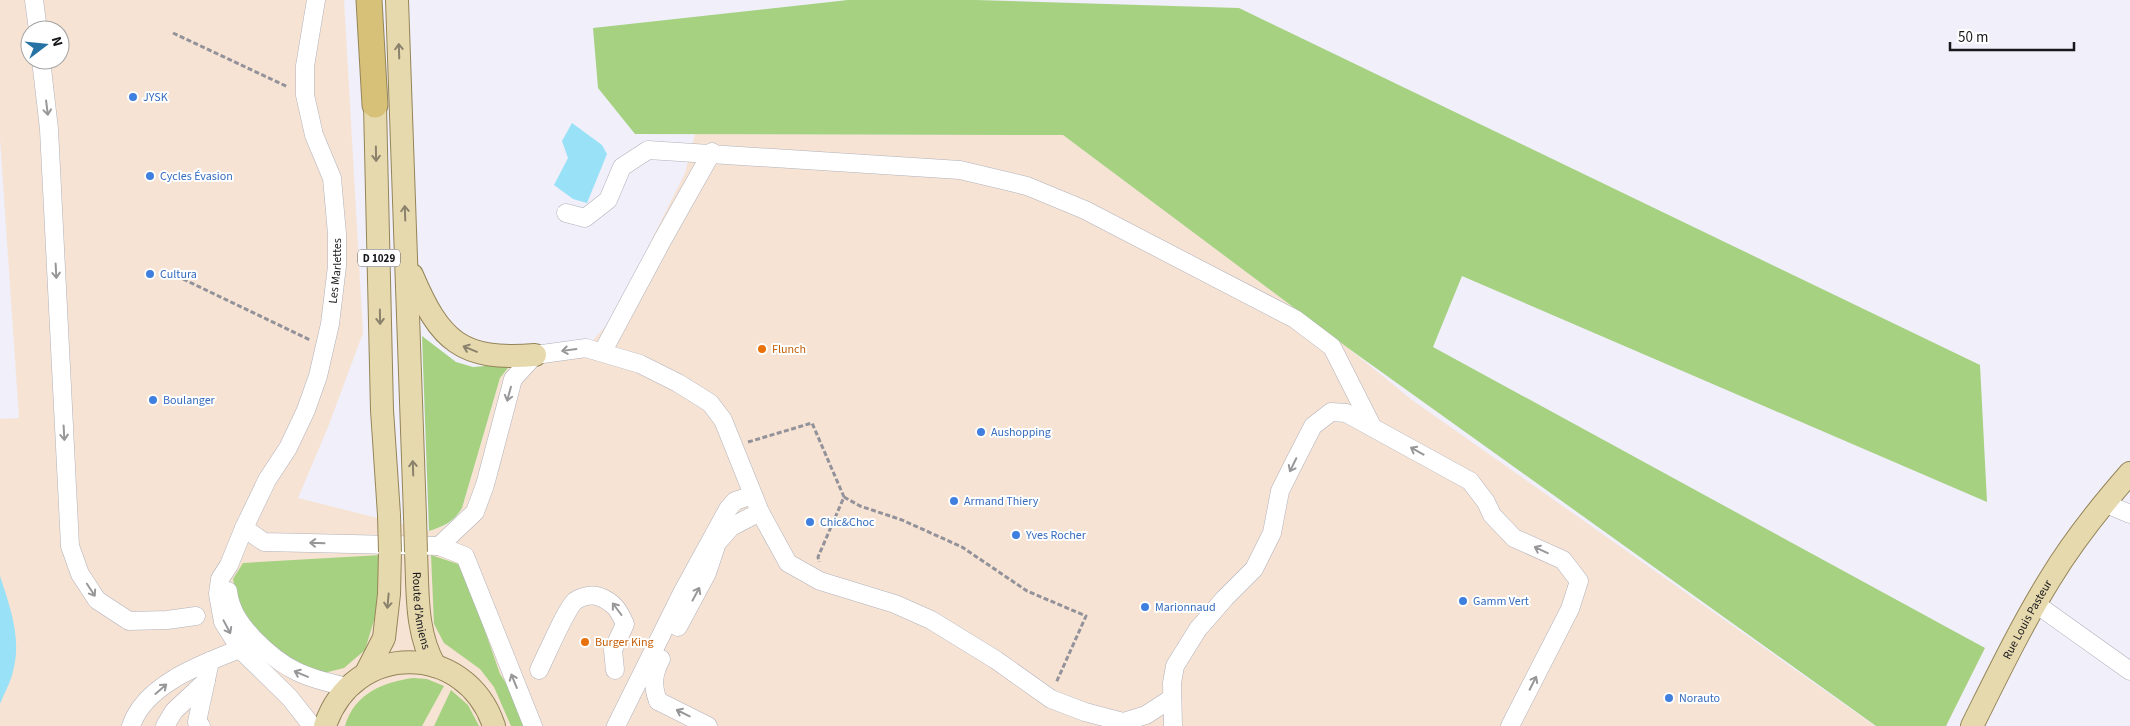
<svg xmlns="http://www.w3.org/2000/svg" width="2130" height="726" font-family="'Source Sans 3',sans-serif">
	<style>
		.commercial { fill: #f6e3d3; fill-rule: evenodd }
		.green { fill: #a5d181 }
		.water { fill: #99e1f7 }
		.lines { fill: none; stroke-linecap: round; stroke-linejoin: round }
		.minor-casing { stroke: #b1b1bb; stroke-width: 19 }
		.major-casing { stroke: #948558; stroke-width: 24 }
		.highway-casing { stroke: #948558; stroke-width: 27 }
		.path { stroke: #93929a; stroke-width: 3; stroke-dasharray: 5 2.5; stroke-linecap: butt }
		.minor { stroke: #fff; stroke-width: 18 }
		.major { stroke: #e7d9ae; stroke-width: 22 }
		.highway { stroke: #d7c078; stroke-width: 25 }
		.major-bridge-casing { stroke: #948558; stroke-width: 24; stroke-linecap: butt }
		.major-bridge { stroke: #e7d9ae; stroke-width: 22 }
		.oneway { stroke: #8a826c }
		.oneway2 { stroke: #979799 }
		.shop-dot { fill: #3f7fe0; stroke: #fff; stroke-width: 2 }
		.food-dot { fill: #e8710a; stroke: #fff; stroke-width: 2 }
		.labels { text-anchor: middle; dominant-baseline: central; stroke-width: 4; stroke-linejoin: round; paint-order: stroke }
		.shield { fill: #fff; stroke: #5d5d60; stroke-width: 1 }
		.shield-label { font-size: 11px; font-weight: bold; fill: #18181c }
		.shop-label { font-size: 12px; fill: #366cbe; stroke: #fff; text-anchor: start }
		.street-label { font-size: 12px; fill: #18181c; stroke: #fff }
		.food-label { font-size: 12px; fill: #c56008; stroke: #fff; text-anchor: start }
	</style>
	<rect width="100%" height="100%" fill="#f0effa"/>
	<path class="commercial" d="M 0,0 L 344,0 L 363,333 L 328,427 L 298,498 L 429,531 L 444,526 L 456,519 L 462,508 L 500,378 L 511,364 L 586,348 L 612,319 L 685,173 L 695,134 L 1063,135 L 1348,348 L 1412,400 L 1875,726 L 0,726 L 0,419 L 19,418 L 0,138 ZM 30,30 L 60,30 L 60,60 L 30,60 Z"/>
	<path class="green" d="M 848,0 L 976,0 L 1239,8 L 1980,365 L 1987,502 L 1462,276 L 1433,347 L 1985,648 L 1946,726 L 1876,726 L 1348,348 L 1063,135 L 635,134 L 598,88 L 593,28 Z
		M 422,336 L 456,362 L 473,367 L 511,364 L 500,378 L 462,508 C 454,522 444,526 429,531 Z
		M 381,555 L 375,617 L 365,650 L 344,668 L 324,673 L 290,663 L 242,621 L 233,579 L 243,563 Z
		M 431,555 L 458,564 L 466,576 L 500,674 L 510,689 L 524,726 L 511,726 L 494,687 L 480,669 L 444,643 L 434,624 Z
		M 413,678 L 427,679 L 444,686 L 422,726 L 345,726 C 354,694 383,682 413,678 Z
		M 451,690 L 468,705 L 479,726 L 434,726 Z"/>
	<path class="water" d="M 572,123 L 602,145 L 607,154 L 587,203 L 573,199 L 554,185 L 568,158 L 562,141 Z
		M 0,576 C 10,607 22,639 13,671 C 11,682 4,693 0,704 Z"/>
	<g class="lines">
		<defs>
			<g id="minor">
				<path d="M 34,0 L 38,30"/>
				<path d="M 41,60 L 49,129 L 70,546 L 80,574 L 97,600 L 129,621 L 167,620 L 196,616"/>
				<path d="M 566,213 L 585,218 L 608,200 L 622,167 L 648,150 L 960,170 L 1027,186 L 1085,210 L 1295,319 L 1332,347 L 1372,426"/>
				<path d="M 603,351 L 663,239 L 712,152"/>
				<path d="M 2104,503 L 2130,514"/>
				<path d="M 244,528 L 264,542 L 439,546 L 465,556 L 533,726"/>
				<path d="M 439,546 L 475,512 L 485,485 L 513,379 L 535,355 L 586,348 L 640,364 L 678,383 L 710,403 L 723,420 L 760,512 L 788,563 L 820,581 L 895,604 L 931,620 L 996,660 L 1051,699 L 1085,712 L 1123,722 L 1146,715 L 1172,698"/>
				<path d="M 228,591 C 230,610 240,624 253,638 C 284,670 305,678 348,687"/>
				<path d="M 2036,604 L 2130,671"/>
				<path d="M 678,627 L 707,573 L 717,543 L 731,527 L 760,512"/>
				<path d="M 539,670 C 546,656 566,609 575,601 C 582,596 592,594 600,597 C 615,603 619,611 625,624 L 613,650 L 615,670"/>
				<path d="M 658,701 C 652,685 653,674 661,659"/>
				<path d="M 658,701 L 708,726"/>
				<path d="M 131,726 C 145,684 202,664 240,649"/>
				<path d="M 165,726 L 174,711 L 206,681"/>
				<path d="M 201,726 L 197,722 L 210,661"/>
				<path id="s1" d="M 312,726 L 290,698 L 240,649 L 223,622 L 218,594 L 220,579 L 229,565 L 244,528 L 267,480 L 288,448 L 306,410 L 318,376 L 330,324 L 337,266 L 337,234 L 332,178 L 314,135 L 305,95 L 305,66 L 316,0"/>
				<path d="M 616,726 L 683,591 L 728,509 L 735,501 L 753,495"/>
				<path d="M 1173,726 L 1172,683 L 1175,666 L 1198,629 L 1225,598 L 1254,569 L 1272,533 L 1280,491 L 1296,459 L 1313,426 L 1331,412 L 1346,413 L 1470,481 L 1486,502 L 1492,515 L 1514,538 L 1563,560 L 1579,581 L 1570,609 L 1510,726"/>
			</g>
			<g id="major">
				<path d="M 397,0 L 415,516"/>
				<path d="M 375,105 L 382,410 L 389,515"/>
				<path d="M 412,275 C 440,341 461,361 535,355"/>
				<path id="s2" d="M 416,552 C 418,590 415,632 435,666"/>
				<path d="M 366,673 L 384,638 L 389,594 L 390,552"/>
				<path d="M 325,726 C 353,641 466,641 494,726"/>
				<path id="s3" d="M 1972,726 C 1997,676 2021,626 2050,579 C 2073,541 2101,506 2130,473"/>
			</g>
			<path id="highway" d="M 369,0 L 375,105"/>
		</defs>
		<use href="#minor" class="minor-casing"/>
		<use href="#major" class="major-casing"/>
		<use href="#highway" class="highway-casing"/>
		<path class="path" d="M 173,33 L 288,87
			M 183,279 L 310,340
			M 748,442 L 812,423 L 844,497 L 818,557 L 819,562
			M 844,497 L 860,506 L 902,520 L 962,547 L 1027,591 L 1086,616 L 1056,683"/>
		<use href="#minor" class="minor"/>
		<use href="#major" class="major"/>
		<use href="#highway" class="highway"/>
		<defs>
			<path id="major-bridge" d="M 389,515 L 390,552
				M 415,516 L 416,552"/>
		</defs>
		<use href="#major-bridge" class="major-bridge-casing"/>
		<use href="#major-bridge" class="major-bridge"/>
	</g>
	<defs><path id="oneway-shaft" d="M-6 0H5M1.5-3L5.5 0L1.5 3" fill="none" stroke-width="1.6" stroke-linecap="round" stroke-linejoin="round" transform="scale(1.25)"/></defs>
	<g class="oneway">
		<use href="#oneway-shaft" transform="translate(399 51) rotate(-92)"/>
		<use href="#oneway-shaft" transform="translate(376 154) rotate(89)"/>
		<use href="#oneway-shaft" transform="translate(405 213) rotate(-92)"/>
		<use href="#oneway-shaft" transform="translate(380 317) rotate(89)"/>
		<use href="#oneway-shaft" transform="translate(470 349) rotate(-158)"/>
		<use href="#oneway-shaft" transform="translate(413 468) rotate(-92)"/>
		<use href="#oneway-shaft" transform="translate(388 601) rotate(95)"/>
	</g>
	<g class="oneway2">
		<use href="#oneway-shaft" transform="translate(47 108) rotate(83)"/>
		<use href="#oneway-shaft" transform="translate(56 271) rotate(87)"/>
		<use href="#oneway-shaft" transform="translate(569 350) rotate(172)"/>
		<use href="#oneway-shaft" transform="translate(509 394) rotate(105)"/>
		<use href="#oneway-shaft" transform="translate(64 433) rotate(87)"/>
		<use href="#oneway-shaft" transform="translate(1417 451) rotate(-151)"/>
		<use href="#oneway-shaft" transform="translate(1293 465) rotate(116)"/>
		<use href="#oneway-shaft" transform="translate(317 543) rotate(-178)"/>
		<use href="#oneway-shaft" transform="translate(1541 550) rotate(-155)"/>
		<use href="#oneway-shaft" transform="translate(91 590) rotate(57)"/>
		<use href="#oneway-shaft" transform="translate(696 594) rotate(-62)"/>
		<use href="#oneway-shaft" transform="translate(617 609) rotate(-127)"/>
		<use href="#oneway-shaft" transform="translate(227 627) rotate(62)"/>
		<use href="#oneway-shaft" transform="translate(301 674) rotate(-157)"/>
		<use href="#oneway-shaft" transform="translate(514 681) rotate(-112)"/>
		<use href="#oneway-shaft" transform="translate(1533 683) rotate(-63)"/>
		<use href="#oneway-shaft" transform="translate(161 689) rotate(-41)"/>
		<use href="#oneway-shaft" transform="translate(683 713) rotate(-154)"/>
	</g>
	<g class="shop-dot">
		<circle cx="133" cy="97" r="5"/>
		<circle cx="150" cy="176" r="5"/>
		<circle cx="150" cy="274" r="5"/>
		<circle cx="153" cy="400" r="5"/>
		<circle cx="981" cy="432" r="5"/>
		<circle cx="954" cy="501" r="5"/>
		<circle cx="810" cy="522" r="5"/>
		<circle cx="1016" cy="535" r="5"/>
		<circle cx="1463" cy="601" r="5"/>
		<circle cx="1145" cy="607" r="5"/>
		<circle cx="1669" cy="698" r="5"/>
	</g>
	<g class="food-dot">
		<circle cx="762" cy="349" r="5"/>
		<circle cx="585" cy="642" r="5"/>
	</g>
	<g class="labels">
		<rect class="shield" x="358" y="249.5" width="42" height="17" rx="4"/>
		<g class="shield-label">
			<text x="379" y="258">D 1029</text>
		</g>
		<g class="shop-label">
			<text x="143" y="97">JYSK</text>
			<text x="160" y="176">Cycles Évasion</text>
			<text x="160" y="274">Cultura</text>
			<text x="163" y="400">Boulanger</text>
			<text x="991" y="432">Aushopping</text>
			<text x="964" y="501">Armand Thiery</text>
			<text x="820" y="522">Chic&amp;Choc</text>
			<text x="1026" y="535">Yves Rocher</text>
			<text x="1473" y="601">Gamm Vert</text>
			<text x="1155" y="607">Marionnaud</text>
			<text x="1679" y="698">Norauto</text>
		</g>
		<g class="street-label">
			<text stroke="none"><textPath href="#s1" startOffset="514">Les Marlettes</textPath></text>
			<text stroke="none"><textPath href="#s2" startOffset="59">Route d'Amiens</textPath></text>
			<text stroke="none"><textPath href="#s3" startOffset="120">Rue Louis Pasteur</textPath></text>
		</g>
		<g class="food-label">
			<text x="772" y="349">Flunch</text>
			<text x="595" y="642">Burger King</text>
		</g>
	</g>
	<g transform="translate(45 45) rotate(74)"><circle r="24" fill="#ffffff" stroke="#a3a3a4"/>
	<path d="M0-4L9 19L0 12L-9 19Z" fill="#2672a5"/>
	<text y="-8" font-size="14" font-weight="bold" text-anchor="middle" fill="#18181c">N</text>
	</g>
	<path d="M1950 42v8h124v-8" fill="none" stroke="#18181c" stroke-width="2.5"/>
	<text x="1958" y="42" font-size="15" fill="#18181c" stroke="#ffffff" stroke-width="4" paint-order="stroke">50 m</text>
</svg>
